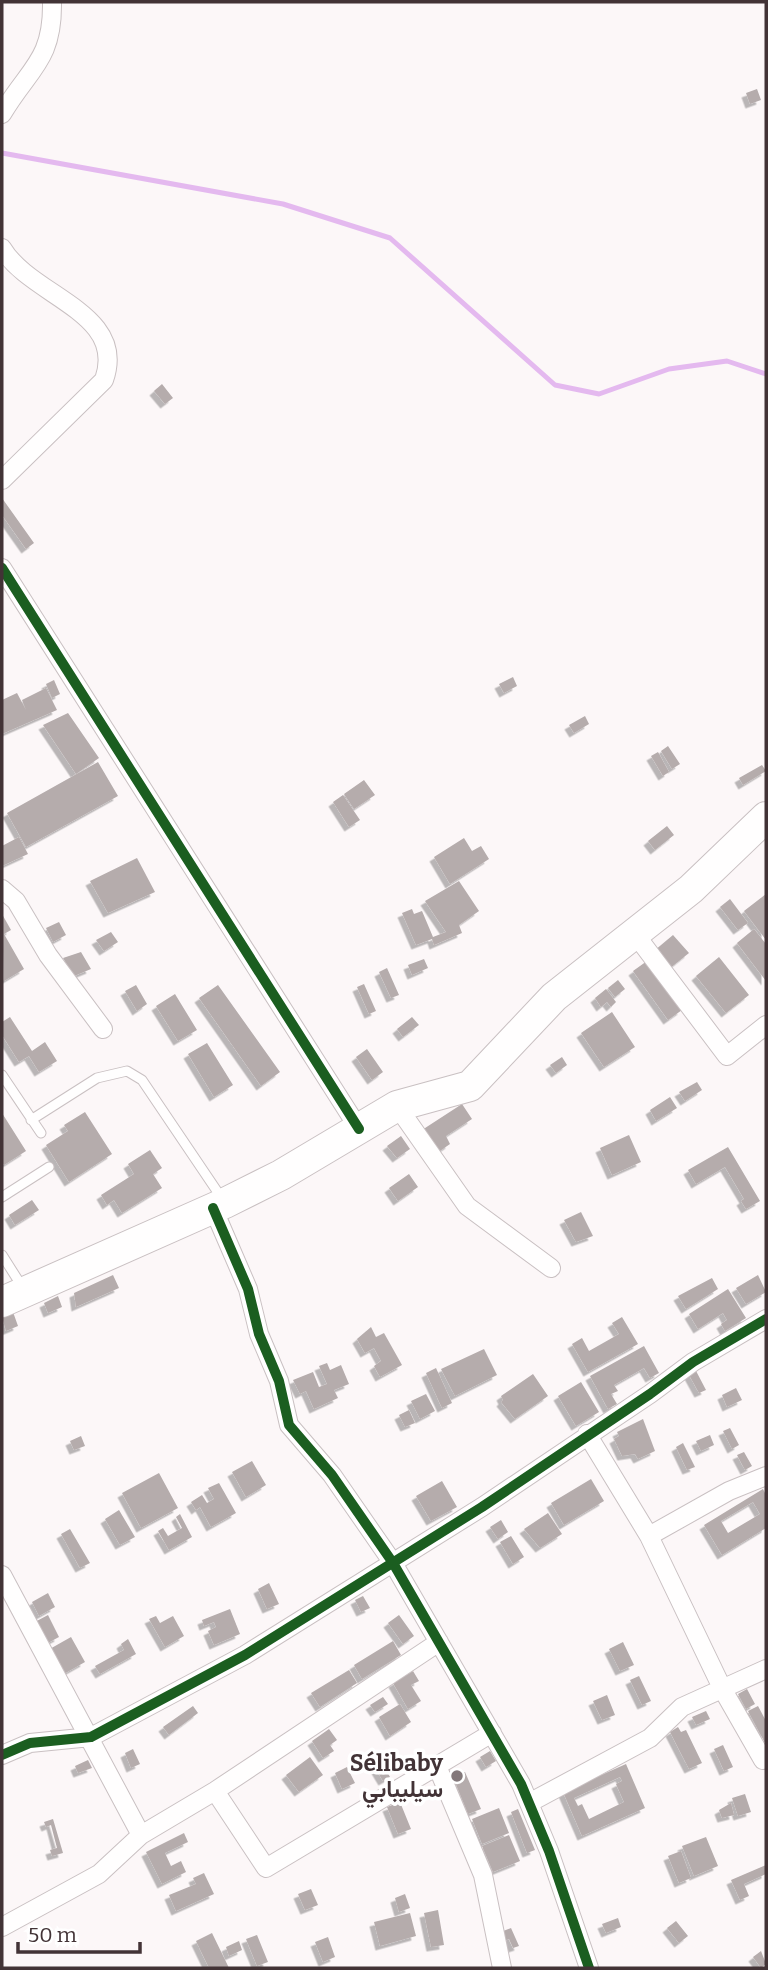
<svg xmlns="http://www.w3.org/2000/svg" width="768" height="1970" font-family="Bitter,Vazirmatn,serif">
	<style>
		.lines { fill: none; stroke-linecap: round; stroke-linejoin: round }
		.stream { stroke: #e4b9ef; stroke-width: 5 }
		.building { fill: #b5acac; fill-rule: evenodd; filter: url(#shadow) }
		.lane-casing { stroke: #c9c0c2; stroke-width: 11 }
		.street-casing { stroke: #c9c0c2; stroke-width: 20 }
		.primary-casing { stroke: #c9c0c2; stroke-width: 32 }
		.lane { stroke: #fffefe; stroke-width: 9 }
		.street { stroke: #fffefe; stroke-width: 18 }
		.primary { stroke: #fffefe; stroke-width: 30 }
		.cycleway-casing { stroke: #fff; stroke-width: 15 }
		.cycleway { stroke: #1b5e20; stroke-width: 10 }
		.poi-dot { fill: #83787a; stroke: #fff; stroke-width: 2.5 }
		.labels { text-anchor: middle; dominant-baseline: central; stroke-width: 7; stroke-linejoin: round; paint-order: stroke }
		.poi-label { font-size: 23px; font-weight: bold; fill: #423336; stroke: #fff; text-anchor: end }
	</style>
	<defs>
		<filter id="shadow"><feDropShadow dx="-4.5" dy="4.5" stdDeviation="0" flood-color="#0004"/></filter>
	</defs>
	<rect width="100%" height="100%" fill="#fcf7f8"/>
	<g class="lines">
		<path class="stream" d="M 2,153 L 283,204 L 390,238 L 555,385 L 599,394 L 669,369 L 727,361 L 766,374"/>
	</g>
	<path class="building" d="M 757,89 L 761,100 L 750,104 L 746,93 Z
		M 162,384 L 173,398 L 165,404 L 154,391 Z
		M 2,498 L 34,543 L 26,549 L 2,515 Z
		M 513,677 L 517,686 L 504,693 L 499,684 Z
		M 54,680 L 60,694 L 52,698 L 46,684 Z
		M 46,688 L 57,710 L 2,734 L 2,700 L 17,693 L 26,710 L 22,700 Z
		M 68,713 L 99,758 L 76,774 L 43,725 Z
		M 585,716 L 589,724 L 574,733 L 569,725 Z
		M 668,746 L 680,764 L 672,769 L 661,751 Z
		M 658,752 L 669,772 L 663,776 L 651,756 Z
		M 98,762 L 118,796 L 26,847 L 7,813 Z
		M 762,765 L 766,771 L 743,785 L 739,778 Z
		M 364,780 L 375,795 L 354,809 L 344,794 Z
		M 343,795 L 360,820 L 349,827 L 333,802 Z
		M 667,826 L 674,835 L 655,850 L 648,841 Z
		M 19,837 L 28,854 L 2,866 L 2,846 Z
		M 464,838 L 472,851 L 481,846 L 489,859 L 450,884 L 434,857 Z
		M 137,858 L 155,892 L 108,913 L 90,881 Z
		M 459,881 L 479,911 L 459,925 L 462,933 L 434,945 L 432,939 L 416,945 L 402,913 L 412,909 L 414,914 L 422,911 L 433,937 L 446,932 L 425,901 Z
		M 766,894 L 766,940 L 744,911 Z
		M 730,899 L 748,923 L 738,930 L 720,907 Z
		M 2,914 L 11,930 L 4,934 L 24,969 L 4,981 Z
		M 59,922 L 66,935 L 53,942 L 46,928 Z
		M 754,929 L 766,944 L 766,981 L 737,943 Z
		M 111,932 L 118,942 L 104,951 L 96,940 Z
		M 673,935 L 689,953 L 669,969 L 654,951 Z
		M 81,952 L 91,969 L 74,976 L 63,958 Z
		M 719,957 L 749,995 L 726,1013 L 696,976 Z
		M 424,959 L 428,968 L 412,975 L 408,965 Z
		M 647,961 L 682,1010 L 668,1020 L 633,971 Z
		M 387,968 L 399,995 L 391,998 L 379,972 Z
		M 618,980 L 625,989 L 615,997 L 608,988 Z
		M 364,984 L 376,1011 L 369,1014 L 357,987 Z
		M 136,985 L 147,1004 L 137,1011 L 125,991 Z
		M 218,985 L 280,1072 L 261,1086 L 199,998 Z
		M 606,989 L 616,1002 L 611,1007 L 607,1002 L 601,1007 L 595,998 Z
		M 175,994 L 197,1030 L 178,1041 L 156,1006 Z
		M 612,1012 L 635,1047 L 604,1067 L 581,1033 Z
		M 10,1017 L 32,1051 L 45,1042 L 57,1061 L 39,1072 L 29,1056 L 19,1062 L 2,1035 L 2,1022 Z
		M 412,1017 L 419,1025 L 403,1037 L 397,1029 Z
		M 207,1043 L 233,1085 L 214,1097 L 188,1054 Z
		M 367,1049 L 383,1072 L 372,1080 L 356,1057 Z
		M 562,1057 L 567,1065 L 556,1073 L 550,1065 Z
		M 697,1082 L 702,1090 L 685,1101 L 679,1092 Z
		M 670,1097 L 677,1108 L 656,1121 L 650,1110 Z
		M 462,1104 L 472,1119 L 446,1136 L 450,1144 L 437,1153 L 422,1130 Z
		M 85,1112 L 112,1154 L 69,1182 L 46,1145 L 68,1131 L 64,1125 Z
		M 2,1113 L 26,1151 L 4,1165 L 2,1162 Z
		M 629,1135 L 641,1162 L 612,1175 L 600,1148 Z
		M 401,1136 L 410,1149 L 397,1158 L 387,1146 Z
		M 728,1147 L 760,1201 L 746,1209 L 741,1201 L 744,1199 L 725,1167 L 696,1184 L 688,1170 Z
		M 150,1150 L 162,1168 L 153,1174 L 162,1188 L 122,1213 L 114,1200 L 107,1205 L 101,1195 L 134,1174 L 128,1164 Z
		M 409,1174 L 418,1187 L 398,1201 L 389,1188 Z
		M 32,1200 L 39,1210 L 15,1225 L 9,1215 Z
		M 581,1212 L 593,1236 L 576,1242 L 564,1220 Z
		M 113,1275 L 119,1288 L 76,1307 L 74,1293 Z
		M 758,1275 L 766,1292 L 746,1304 L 736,1288 Z
		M 712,1278 L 718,1289 L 686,1309 L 678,1296 Z
		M 728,1289 L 746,1318 L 725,1331 L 721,1324 L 727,1320 L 723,1313 L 698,1329 L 689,1314 Z
		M 58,1296 L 62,1307 L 48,1313 L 44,1303 Z
		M 13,1312 L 18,1326 L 6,1331 L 2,1317 Z
		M 622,1317 L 638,1344 L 588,1372 L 572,1344 L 582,1338 L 589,1351 L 619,1334 L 612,1323 Z
		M 371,1327 L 376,1337 L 384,1333 L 402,1365 L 380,1377 L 374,1366 L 381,1361 L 374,1348 L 365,1353 L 357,1339 Z
		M 644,1346 L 659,1373 L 650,1378 L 644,1368 L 614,1385 L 618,1391 L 611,1394 L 617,1404 L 608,1409 L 590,1376 Z
		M 484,1349 L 497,1375 L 455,1396 L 441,1369 Z
		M 327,1363 L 330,1370 L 341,1365 L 349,1384 L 334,1390 L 338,1398 L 314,1409 L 306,1391 L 300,1394 L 293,1380 L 313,1372 L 319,1387 L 327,1384 L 319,1366 Z
		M 436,1368 L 452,1403 L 442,1408 L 426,1373 Z
		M 695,1369 L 706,1390 L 699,1393 L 688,1373 Z
		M 533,1374 L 548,1396 L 515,1419 L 501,1402 L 503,1400 L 501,1396 Z
		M 581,1382 L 599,1412 L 576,1426 L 558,1396 Z
		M 736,1388 L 742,1400 L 727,1407 L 722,1395 Z
		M 426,1394 L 435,1411 L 420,1419 L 411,1401 Z
		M 409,1410 L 415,1423 L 405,1427 L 399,1415 Z
		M 643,1419 L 655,1451 L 638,1459 L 635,1454 L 622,1456 L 614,1439 L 619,1436 L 617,1432 Z
		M 730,1428 L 739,1445 L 732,1449 L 723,1431 Z
		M 710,1435 L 714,1445 L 701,1451 L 696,1441 Z
		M 81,1436 L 85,1446 L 74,1450 L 70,1441 Z
		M 683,1443 L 695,1467 L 687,1470 L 676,1447 Z
		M 744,1452 L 752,1466 L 745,1470 L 737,1455 Z
		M 252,1461 L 266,1485 L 246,1497 L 232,1472 Z
		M 159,1473 L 178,1508 L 141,1528 L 122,1493 Z
		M 591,1479 L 604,1501 L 564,1525 L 551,1503 Z
		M 442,1481 L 457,1507 L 431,1521 L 416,1496 Z
		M 219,1483 L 236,1513 L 211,1527 L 200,1507 L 196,1510 L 191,1502 L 202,1495 L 207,1503 L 214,1499 L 208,1488 Z
		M 763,1489 L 766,1495 L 766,1528 L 722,1555 L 704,1525 ZM 753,1502 L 760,1514 L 728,1533 L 721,1521 Z
		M 119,1510 L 135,1537 L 120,1545 L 105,1519 Z
		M 548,1513 L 562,1534 L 540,1548 L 524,1529 Z
		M 180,1514 L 192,1537 L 169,1550 L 158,1531 L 163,1528 L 168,1536 L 182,1528 L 176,1517 Z
		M 501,1520 L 508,1532 L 498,1539 L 490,1527 Z
		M 70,1529 L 90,1563 L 80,1568 L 61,1534 Z
		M 511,1536 L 524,1557 L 513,1564 L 500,1542 Z
		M 269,1583 L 279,1604 L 267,1609 L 258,1589 Z
		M 48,1593 L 55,1607 L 39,1616 L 32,1602 Z
		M 363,1596 L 370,1608 L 361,1612 L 355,1600 Z
		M 230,1609 L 240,1634 L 214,1645 L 208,1631 L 216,1627 L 214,1622 L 204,1626 L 202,1620 Z
		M 48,1615 L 59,1637 L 44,1645 L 33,1623 Z
		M 399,1615 L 414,1636 L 403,1644 L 388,1623 Z
		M 156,1616 L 160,1623 L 173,1616 L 184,1636 L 165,1647 L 149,1619 Z
		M 71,1637 L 85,1662 L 62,1675 L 48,1650 Z
		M 128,1639 L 136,1654 L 100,1674 L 95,1666 L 124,1650 L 121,1644 Z
		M 393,1641 L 401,1655 L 362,1679 L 354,1665 Z
		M 623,1642 L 634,1665 L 620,1671 L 609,1649 Z
		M 349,1670 L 357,1683 L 320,1707 L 311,1693 Z
		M 413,1671 L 419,1681 L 411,1685 L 421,1701 L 408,1709 L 393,1683 Z
		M 639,1676 L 651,1701 L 642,1705 L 630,1680 Z
		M 747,1689 L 755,1704 L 746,1709 L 738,1694 Z
		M 607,1695 L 615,1715 L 602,1720 L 593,1701 Z
		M 383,1697 L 388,1704 L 375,1712 L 370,1705 Z
		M 400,1704 L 411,1722 L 390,1736 L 379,1717 Z
		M 193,1706 L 198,1713 L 169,1735 L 163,1727 Z
		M 758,1706 L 766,1721 L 766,1745 L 748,1711 Z
		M 706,1711 L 710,1719 L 696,1725 L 692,1717 Z
		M 678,1727 L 681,1732 L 686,1730 L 702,1763 L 689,1769 L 670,1732 Z
		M 329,1729 L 337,1740 L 330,1745 L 334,1751 L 323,1758 L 312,1741 Z
		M 723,1745 L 733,1767 L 724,1771 L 714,1749 Z
		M 133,1749 L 140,1764 L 131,1768 L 125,1753 Z
		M 490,1751 L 496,1761 L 486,1767 L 480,1757 Z
		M 310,1757 L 323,1775 L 299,1792 L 286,1775 Z
		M 88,1760 L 92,1768 L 78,1773 L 75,1766 Z
		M 381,1761 L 390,1777 L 383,1781 L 374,1766 Z
		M 626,1764 L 645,1808 L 582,1836 L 563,1792 ZM 620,1777 L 622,1781 L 616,1784 L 624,1802 L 589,1819 L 582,1804 L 578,1806 L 574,1798 Z
		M 347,1767 L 355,1783 L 342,1789 L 335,1773 Z
		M 465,1772 L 481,1809 L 468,1814 L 453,1777 Z
		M 745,1794 L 751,1812 L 738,1816 L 732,1798 Z
		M 400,1802 L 411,1829 L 398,1834 L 387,1807 Z
		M 731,1803 L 734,1815 L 722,1818 L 719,1810 Z
		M 499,1808 L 509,1833 L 482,1844 L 472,1819 Z
		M 518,1809 L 535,1850 L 527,1853 L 511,1812 Z
		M 53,1819 L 63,1853 L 52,1856 L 50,1850 L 57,1848 L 51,1825 L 46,1827 L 44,1822 Z
		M 184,1833 L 188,1842 L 165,1853 L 171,1866 L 181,1861 L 186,1872 L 162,1884 L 146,1852 Z
		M 509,1835 L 520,1861 L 493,1872 L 482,1846 Z
		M 706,1837 L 718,1866 L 694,1876 L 682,1846 Z
		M 681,1851 L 691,1878 L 679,1883 L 668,1856 Z
		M 766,1865 L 766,1874 L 744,1884 L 749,1896 L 740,1900 L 731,1880 Z
		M 204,1873 L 214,1894 L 176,1911 L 169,1895 L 196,1884 L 193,1878 Z
		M 311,1889 L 318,1905 L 305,1910 L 298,1894 Z
		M 405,1894 L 410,1908 L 399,1912 L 395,1898 Z
		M 438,1910 L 444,1945 L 431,1947 L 424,1913 Z
		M 410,1913 L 416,1936 L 380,1946 L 374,1922 Z
		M 618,1918 L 621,1927 L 606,1933 L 602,1924 Z
		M 676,1921 L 688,1936 L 679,1943 L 667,1928 Z
		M 511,1928 L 519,1946 L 513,1948 L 509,1939 L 502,1942 L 498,1933 Z
		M 212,1933 L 229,1968 L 209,1968 L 196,1941 Z
		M 257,1935 L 268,1962 L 257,1966 L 246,1939 Z
		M 328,1937 L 335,1957 L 323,1962 L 315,1942 Z
		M 239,1941 L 242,1950 L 229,1956 L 226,1947 Z
		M 761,1951 L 766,1964 L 761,1968 L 753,1957 Z"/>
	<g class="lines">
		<defs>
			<path id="lane" d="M 2,1075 L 41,1133
				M 31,1120 L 97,1078 L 127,1071 L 142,1080 L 223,1200
				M 2,1197 L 49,1167
				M 2,1255 L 23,1288"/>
			<path id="street" d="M 2,114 C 29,68 53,61 52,2
				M 2,248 C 31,297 128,312 104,380 L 2,480
				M 2,568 L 359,1129
				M 2,889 L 16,901 L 48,955 L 103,1029
				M 635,934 L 727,1056 L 766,1025
				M 397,1106 L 467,1206 L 551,1268
				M 213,1208 L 248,1289 L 259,1334 L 279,1381 L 289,1425 L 332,1475 L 393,1563 L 521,1784 L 549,1851 L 589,1968
				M 587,1434 L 649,1536 L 729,1491 L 766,1476
				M 649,1536 L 723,1690 L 763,1760 L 766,1759
				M 2,1575 L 141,1835
				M 2,1755 L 30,1743 L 91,1737 L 245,1655 L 482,1507 L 650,1394 L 693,1362 L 766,1319
				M 437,1766 L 483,1875 L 502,1968
				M 215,1791 L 266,1868 L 492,1733
				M 529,1803 L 650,1738 L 682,1707 L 766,1669
				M 2,1927 L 99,1874 L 141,1835 L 215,1791 L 439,1642"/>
			<path id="primary" d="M 2,1302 L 225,1203 L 281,1175 L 397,1106 L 470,1086 L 554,997 L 691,889 L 766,817"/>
		</defs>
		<use href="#lane" class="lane-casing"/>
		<use href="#street" class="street-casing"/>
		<use href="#primary" class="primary-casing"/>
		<use href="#lane" class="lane"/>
		<use href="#street" class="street"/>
		<use href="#primary" class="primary"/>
		<defs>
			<path id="cycleway" d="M 2,568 L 359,1129
				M 213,1208 L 248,1289 L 259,1334 L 279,1381 L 289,1425 L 332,1475 L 393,1563 L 521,1784 L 549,1851 L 589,1968
				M 2,1755 L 30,1743 L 91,1737 L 245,1655 L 482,1507 L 650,1394 L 693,1362 L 766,1319"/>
		</defs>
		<use href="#cycleway" class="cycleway-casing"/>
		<use href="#cycleway" class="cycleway"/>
	</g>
	<circle class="poi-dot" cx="457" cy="1776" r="7"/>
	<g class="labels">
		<g class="poi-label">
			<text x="443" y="1763">Sélibaby<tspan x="443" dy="26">سيليبابي</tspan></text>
		</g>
	</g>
	<rect width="768" height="1970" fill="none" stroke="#423336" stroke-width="7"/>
	<path d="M18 1942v10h122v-10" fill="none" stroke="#423336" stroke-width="3.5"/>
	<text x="28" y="1942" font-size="21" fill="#423336" stroke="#ffffff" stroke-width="5" paint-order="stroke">50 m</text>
</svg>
